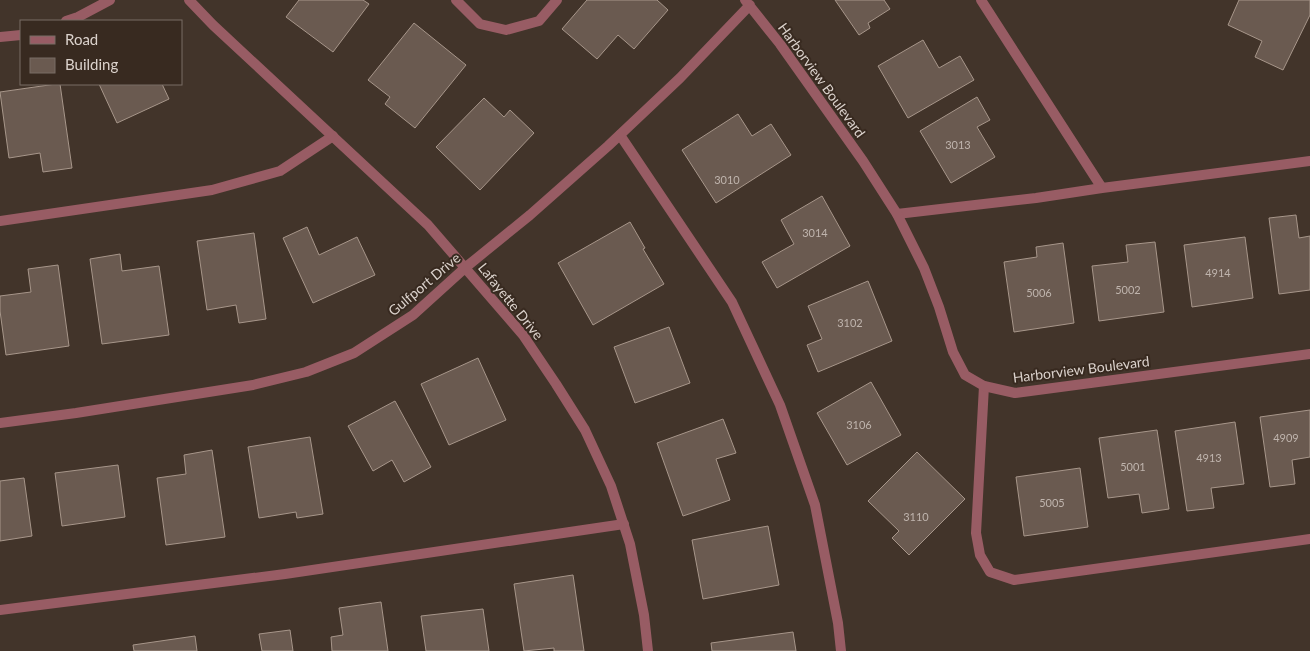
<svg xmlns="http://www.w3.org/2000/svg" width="1310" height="651" font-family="Lato,sans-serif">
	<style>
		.building { fill: #6a5a50; stroke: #a7968a }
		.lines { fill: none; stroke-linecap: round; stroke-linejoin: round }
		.service { stroke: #985c64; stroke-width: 10 }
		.minor { stroke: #985c64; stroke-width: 10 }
		.labels { text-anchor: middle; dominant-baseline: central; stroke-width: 4; stroke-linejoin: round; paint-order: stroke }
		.number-label { font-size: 11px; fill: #bfb4ad }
		.street-label { font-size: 14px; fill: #dbd2cc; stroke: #382a20 }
	</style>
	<rect width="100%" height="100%" fill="#42342a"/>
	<path class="building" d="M 299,0 L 363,0 L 369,4 L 333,52 L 286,17 Z
		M 587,0 L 657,0 L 668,10 L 634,49 L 618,35 L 597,59 L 562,29 Z
		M 835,0 L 884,0 L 890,9 L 868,23 L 870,28 L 859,35 Z
		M 1239,0 L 1310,0 L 1310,15 L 1283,70 L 1255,57 L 1262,41 L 1228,25 Z
		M 414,23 L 466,65 L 415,128 L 385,104 L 390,97 L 368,80 Z
		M 923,40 L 939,68 L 960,56 L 974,80 L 908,118 L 878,66 Z
		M 56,84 L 60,84 L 72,168 L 43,172 L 40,153 L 9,158 L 0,92 Z
		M 99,84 L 162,84 L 169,99 L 117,123 Z
		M 977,97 L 990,120 L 977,127 L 995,157 L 951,183 L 920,131 Z
		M 484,98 L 504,117 L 510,110 L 534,133 L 480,190 L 436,147 Z
		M 738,114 L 752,136 L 771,124 L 791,155 L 716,203 L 682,150 Z
		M 822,196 L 850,246 L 777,288 L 762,262 L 794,244 L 781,220 Z
		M 1296,215 L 1299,238 L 1310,236 L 1310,290 L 1279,294 L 1269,218 Z
		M 630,222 L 645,248 L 643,249 L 664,284 L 593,325 L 558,263 Z
		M 307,227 L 319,255 L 357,237 L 375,275 L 313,303 L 283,238 Z
		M 254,233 L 266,319 L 239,323 L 236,305 L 207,310 L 197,241 Z
		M 1245,237 L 1253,298 L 1192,307 L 1184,245 Z
		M 1155,242 L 1164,312 L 1099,321 L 1092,266 L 1128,262 L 1126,245 Z
		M 1063,243 L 1074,323 L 1014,332 L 1004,262 L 1037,257 L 1036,247 Z
		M 120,254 L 122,271 L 159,266 L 169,335 L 102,344 L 90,259 Z
		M 58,265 L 69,346 L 6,355 L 0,311 L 0,296 L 31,292 L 28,269 Z
		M 868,281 L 892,341 L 818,372 L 807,345 L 822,339 L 808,306 Z
		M 669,327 L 690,383 L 635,403 L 614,347 Z
		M 478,358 L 506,420 L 449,445 L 421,384 Z
		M 871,382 L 901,435 L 847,465 L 817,413 Z
		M 395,401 L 431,467 L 404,482 L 392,460 L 373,471 L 348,426 Z
		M 1310,410 L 1310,457 L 1292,460 L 1295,484 L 1270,487 L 1260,417 Z
		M 723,419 L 736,453 L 716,459 L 730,500 L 683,516 L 657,443 Z
		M 1235,422 L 1244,484 L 1211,488 L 1214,508 L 1187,511 L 1175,431 Z
		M 1157,430 L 1169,509 L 1142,513 L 1139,494 L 1108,498 L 1099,438 Z
		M 310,437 L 323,514 L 297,518 L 296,512 L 259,518 L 248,447 Z
		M 212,450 L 225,537 L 166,545 L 157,478 L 186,474 L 184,455 Z
		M 917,452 L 965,499 L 909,555 L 892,538 L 899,531 L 868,501 Z
		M 118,465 L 125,517 L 62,526 L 55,473 Z
		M 1080,468 L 1088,527 L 1024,536 L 1016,477 Z
		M 24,478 L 32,536 L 0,541 L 0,481 Z
		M 768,526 L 779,585 L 703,599 L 692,540 Z
		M 573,575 L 584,651 L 554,651 L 554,648 L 524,651 L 514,584 Z
		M 381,602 L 388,651 L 332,651 L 331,637 L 343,635 L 339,608 Z
		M 483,609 L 489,651 L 426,651 L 421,616 Z
		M 290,630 L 293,651 L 262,651 L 259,634 Z
		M 793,632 L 796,651 L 712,651 L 711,643 Z
		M 195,636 L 197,651 L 134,651 L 133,645 Z"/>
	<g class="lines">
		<path class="service" d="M 456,0 L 480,24 L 506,30 L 539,21 L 557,0
			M 981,0 L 1102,188
			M 620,135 L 732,302 L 780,405 L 815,505 L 838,623 L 841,651
			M 897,214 L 1036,198 L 1102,188 L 1310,161
			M 0,221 L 212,190 L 280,171 L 333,136
			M 984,386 L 976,533 L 980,555 L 990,572 L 1014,580 L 1310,539
			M 0,610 L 285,574 L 624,524"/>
		<path class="minor" d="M 189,0 L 213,25 L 428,225 L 523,335 L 556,384 L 585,430 L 611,486 L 630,544 L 644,615 L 648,651
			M 745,0 L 780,44 L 863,161 L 897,214 L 924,268 L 939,307 L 953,352 L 965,375 L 984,386 L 1015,393 L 1310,354
			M 66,21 L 78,17 L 110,0
			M 0,37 L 21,35
			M 0,423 L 76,413 L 253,385 L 306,372 L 354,353 L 413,315 L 466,267 L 530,215 L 608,146 L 680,78 L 750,5"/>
	</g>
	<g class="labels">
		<g class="number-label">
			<text x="958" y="144">3013</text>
			<text x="727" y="179">3010</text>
			<text x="815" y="232">3014</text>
			<text x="1218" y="272">4914</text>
			<text x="1128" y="289">5002</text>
			<text x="1039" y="292">5006</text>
			<text x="850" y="322">3102</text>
			<text x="859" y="424">3106</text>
			<text x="1286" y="437">4909</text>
			<text x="1209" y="457">4913</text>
			<text x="1133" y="466">5001</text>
			<text x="1052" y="502">5005</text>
			<text x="916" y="516">3110</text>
		</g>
		<g class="street-label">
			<text transform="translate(822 80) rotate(54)">Harborview Boulevard</text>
			<text transform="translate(424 284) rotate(-40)">Gulfport Drive</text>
			<text transform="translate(511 301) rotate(51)">Lafayette Drive</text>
			<text transform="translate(1081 369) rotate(-7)">Harborview Boulevard</text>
		</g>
	</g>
	<rect x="20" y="20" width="162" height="65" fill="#382a20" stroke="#796d65"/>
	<rect x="30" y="36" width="25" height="8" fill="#985c64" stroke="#796d65"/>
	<text x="65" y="45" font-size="15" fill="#dbd2cc">Road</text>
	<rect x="30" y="58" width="25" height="15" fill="#6a5a50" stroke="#796d65"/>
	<text x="65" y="70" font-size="15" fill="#dbd2cc">Building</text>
</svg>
